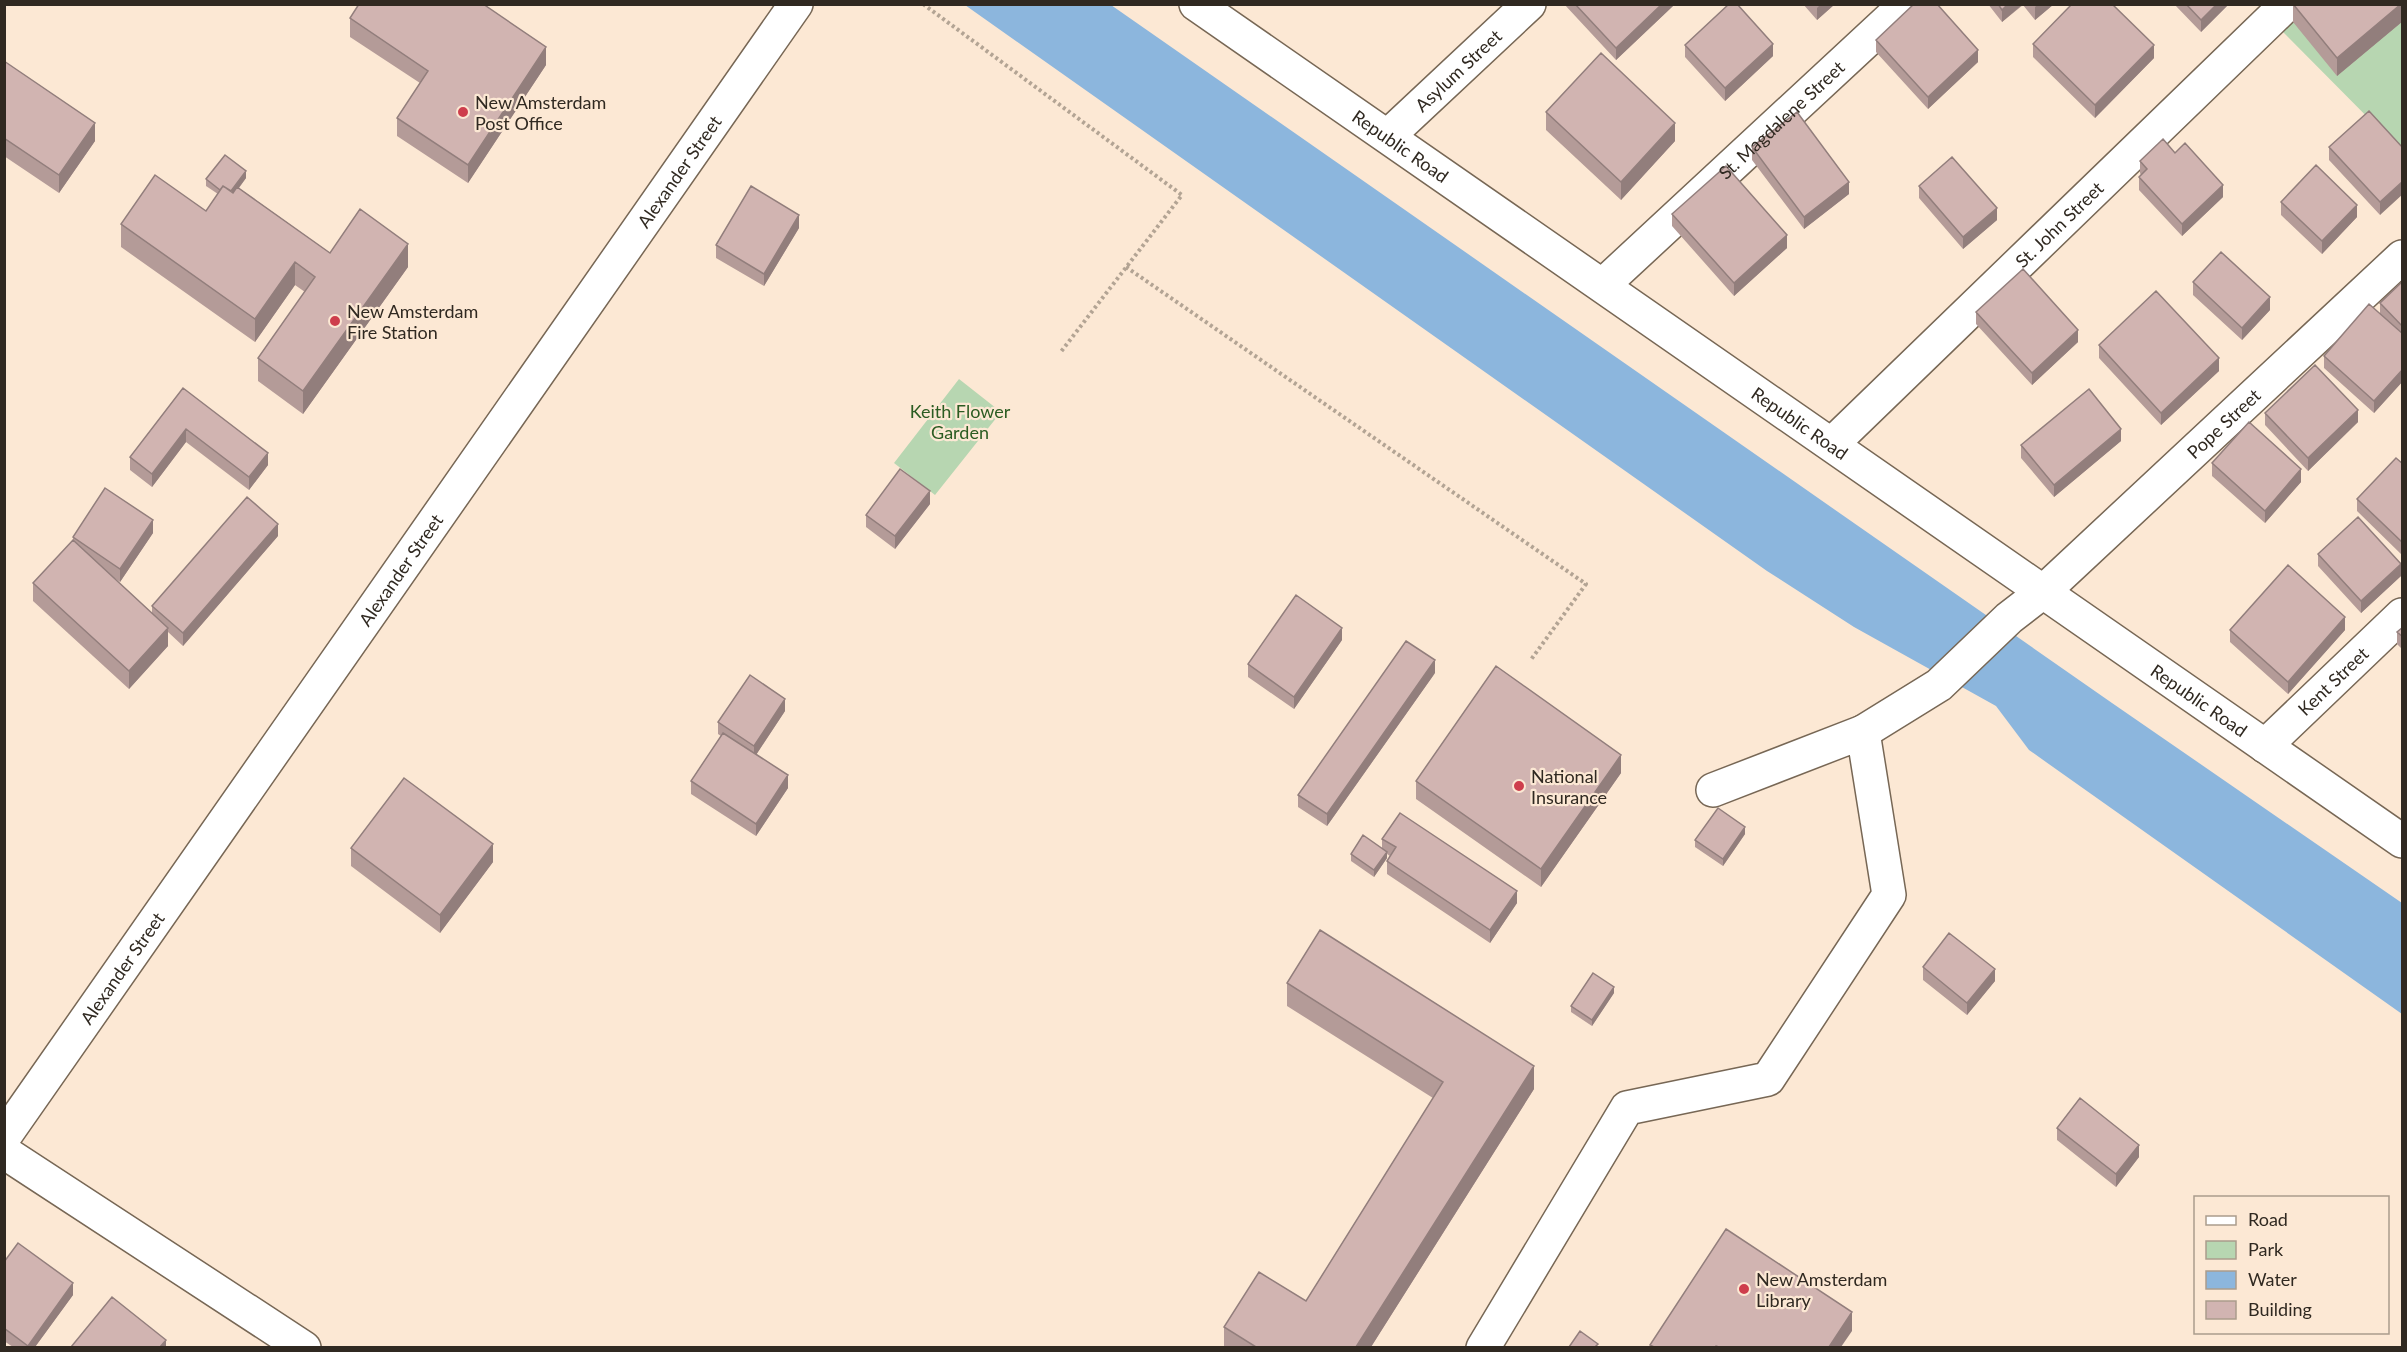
<svg xmlns="http://www.w3.org/2000/svg" width="2407" height="1352" font-family="Lato,sans-serif">
	<style>
		.green { fill: #b7d6b1 }
		.water { fill: #8cb6dd }
		.lines { fill: none; stroke-linecap: round; stroke-linejoin: round }
		.minor-casing { stroke: #776755; stroke-width: 36 }
		.path { stroke: #b3a494; stroke-width: 4; stroke-dasharray: 3 3; stroke-linecap: butt }
		.minor { stroke: #fff; stroke-width: 33 }
		.wall { fill: #b49b98 }
		.shaded-wall { fill: #927e7c }
		.building { fill: #d1b4b1; stroke: #927e7c; stroke-width: 1.5 }
		.poi-dot { fill: #ce3e4c; stroke: #fce8d4; stroke-width: 2 }
		.labels { text-anchor: middle; dominant-baseline: central; stroke-width: 4.5; stroke-linejoin: round; paint-order: stroke }
		.street-label { font-size: 18px; fill: #302921; stroke: #fce8d4 }
		.poi-label { font-size: 18px; fill: #302921; stroke: #fce8d4; text-anchor: start }
		.park-label { font-size: 18px; fill: #2b5c22; stroke: #fce8d4 }
	</style>
	<rect width="100%" height="100%" fill="#fce8d4"/>
	<path class="green" d="M 2306,5 L 2402,5 L 2402,152 L 2280,29 Z
		M 959,379 L 1001,412 L 935,495 L 894,463 Z"/>
	<path class="water" d="M 965,5 L 1111,5 L 2112,703 L 2402,903 L 2402,1014 L 2029,750 L 1996,706 L 1854,627 L 1767,571 Z"/>
	<g class="lines">
		<defs>
			<g id="minor">
				<path id="s1" d="M 1196,4 L 2402,841"/>
				<path id="s2" d="M 1388,136 L 1529,4"/>
				<path id="s3" d="M 1603,285 L 1906,4"/>
				<path id="s4" d="M 1832,444 L 2287,4"/>
				<path id="s5" d="M 1863,732 L 1939,685 L 2009,618 L 2044,591 L 2402,257"/>
				<path id="s6" d="M 2265,746 L 2402,615"/>
				<path id="s7" d="M 4,1137 L 796,4"/>
				<path d="M 4,1152 L 304,1348"/>
				<path d="M 1483,1348 L 1627,1108 L 1768,1079 L 1889,895 L 1863,732 L 1713,790"/>
			</g>
		</defs>
		<use href="#minor" class="minor-casing"/>
		<path class="path" d="M 923,4 L 1182,195 L 1060,353
			M 1126,267 L 1586,584 L 1530,661"/>
		<use href="#minor" class="minor"/>
	</g>
	<path class="wall" d="M 1564,4 L 1673,4 L 1673,6 L 1616,60 Z
		M 1803,4 L 1835,4 L 1817,20 Z
		M 1988,4 L 2054,4 L 2035,20 L 2023,5 L 2002,22 Z
		M 2174,4 L 2229,4 L 2201,32 Z
		M 2293,4 L 2403,4 L 2403,21 L 2337,76 L 2293,22 Z
		M 350,18 L 546,65 L 468,183 L 397,136 L 397,118 L 420,83 L 350,37 Z
		M 1876,40 L 1978,62 L 1928,109 L 1876,52 Z
		M 2033,44 L 2154,58 L 2095,118 L 2033,57 Z
		M 1685,45 L 1773,56 L 1725,101 L 1685,57 Z
		M 4,61 L 95,141 L 59,193 L 4,156 Z
		M 1546,112 L 1675,141 L 1621,200 L 1546,130 Z
		M 1752,147 L 1849,194 L 1804,229 L 1752,160 Z
		M 2329,147 L 2403,148 L 2380,215 L 2329,160 Z
		M 2175,153 L 2223,197 L 2182,236 L 2139,190 L 2139,177 L 2141,175 L 2140,173 L 2140,161 Z
		M 246,178 L 239,188 L 330,253 L 408,267 L 303,414 L 258,381 L 258,358 L 305,292 L 295,285 L 255,342 L 121,247 L 121,224 L 206,211 L 218,194 L 206,186 L 206,179 Z
		M 1919,186 L 1997,220 L 1963,249 L 1919,198 Z
		M 2281,202 L 2357,217 L 2322,254 L 2281,215 Z
		M 1672,214 L 1787,248 L 1734,296 L 1672,226 Z
		M 799,228 L 764,286 L 716,258 L 716,245 Z
		M 2403,281 L 2403,381 L 2374,413 L 2324,368 L 2324,356 L 2380,313 L 2380,303 Z
		M 2193,282 L 2270,310 L 2242,340 L 2193,295 Z
		M 1976,312 L 2078,342 L 2032,385 L 1976,324 Z
		M 2099,345 L 2219,371 L 2161,425 L 2099,358 Z
		M 183,388 L 268,465 L 249,490 L 186,442 L 152,487 L 130,470 L 130,457 Z
		M 2265,413 L 2358,422 L 2308,471 L 2265,425 Z
		M 2121,441 L 2054,497 L 2021,458 L 2021,445 Z
		M 2212,463 L 2301,482 L 2265,523 L 2212,476 Z
		M 2403,464 L 2403,556 L 2357,511 L 2357,499 Z
		M 930,504 L 895,549 L 866,527 L 866,515 Z
		M 153,533 L 120,582 L 110,575 L 152,613 L 152,606 L 278,536 L 183,646 L 168,632 L 168,646 L 129,689 L 33,601 L 33,583 L 73,541 L 73,537 Z
		M 2318,554 L 2401,576 L 2361,613 L 2318,566 Z
		M 2403,627 L 2403,650 L 2397,644 L 2397,632 Z
		M 2230,630 L 2345,630 L 2288,694 L 2230,642 Z
		M 1342,640 L 1294,709 L 1248,677 L 1248,664 Z
		M 1435,673 L 1327,826 L 1298,807 L 1298,795 Z
		M 785,711 L 756,755 L 788,788 L 756,836 L 691,794 L 691,781 L 721,736 L 718,734 L 718,722 Z
		M 1621,773 L 1541,887 L 1416,799 L 1416,781 Z
		M 1745,834 L 1723,866 L 1695,847 L 1695,840 Z
		M 1382,839 L 1517,903 L 1490,943 L 1387,874 L 1387,861 L 1390,856 L 1387,854 L 1387,858 L 1374,877 L 1351,861 L 1351,854 L 1382,849 Z
		M 351,848 L 493,862 L 440,933 L 351,866 Z
		M 1923,967 L 1995,981 L 1967,1015 L 1923,980 Z
		M 1287,983 L 1534,1089 L 1371,1347 L 1224,1347 L 1224,1327 L 1306,1301 L 1433,1098 L 1287,1006 Z
		M 1614,993 L 1592,1026 L 1571,1012 L 1571,1006 Z
		M 2057,1128 L 2139,1157 L 2116,1187 L 2057,1140 Z
		M 4,1262 L 73,1295 L 35,1347 L 13,1347 L 4,1341 Z"/>
	<path class="shaded-wall" d="M 1662,4 L 1673,4 L 1673,6 L 1616,60 L 1616,48 Z
		M 1821,4 L 1835,4 L 1817,20 L 1817,8 Z
		M 2008,4 L 2023,4 L 2002,22 L 2002,10 Z
		M 2038,4 L 2054,4 L 2035,20 L 2035,7 Z
		M 2217,4 L 2229,4 L 2201,32 L 2201,20 Z
		M 2401,4 L 2403,4 L 2403,21 L 2337,76 L 2337,58 Z
		M 1773,44 L 1773,56 L 1725,101 L 1725,88 Z
		M 2154,45 L 2154,58 L 2095,118 L 2095,105 Z
		M 546,47 L 546,65 L 468,183 L 468,165 Z
		M 1978,50 L 1978,62 L 1928,109 L 1928,97 Z
		M 95,123 L 95,141 L 59,193 L 59,175 Z
		M 1675,123 L 1675,141 L 1621,200 L 1621,182 Z
		M 246,171 L 246,178 L 228,202 L 228,196 Z
		M 2403,181 L 2403,194 L 2380,215 L 2380,202 Z
		M 1849,182 L 1849,194 L 1804,229 L 1804,217 Z
		M 2223,185 L 2223,197 L 2182,236 L 2182,224 Z
		M 2357,205 L 2357,217 L 2322,254 L 2322,241 Z
		M 1997,208 L 1997,220 L 1963,249 L 1963,237 Z
		M 799,215 L 799,228 L 764,286 L 764,274 Z
		M 1787,235 L 1787,248 L 1734,296 L 1734,283 Z
		M 408,244 L 408,267 L 303,414 L 303,391 Z
		M 295,262 L 295,285 L 255,342 L 255,319 Z
		M 2270,297 L 2270,310 L 2242,340 L 2242,328 Z
		M 2078,330 L 2078,342 L 2032,385 L 2032,373 Z
		M 2219,358 L 2219,371 L 2161,425 L 2161,413 Z
		M 2403,369 L 2403,381 L 2374,413 L 2374,401 Z
		M 2358,410 L 2358,422 L 2308,471 L 2308,458 Z
		M 186,429 L 186,442 L 152,487 L 152,474 Z
		M 2121,429 L 2121,441 L 2054,497 L 2054,485 Z
		M 268,453 L 268,465 L 249,490 L 249,477 Z
		M 2301,469 L 2301,482 L 2265,523 L 2265,511 Z
		M 930,491 L 930,504 L 895,549 L 895,536 Z
		M 153,520 L 153,533 L 120,582 L 120,569 Z
		M 278,524 L 278,536 L 183,646 L 183,633 Z
		M 2401,564 L 2401,576 L 2361,613 L 2361,601 Z
		M 2345,617 L 2345,630 L 2288,694 L 2288,682 Z
		M 168,628 L 168,646 L 129,689 L 129,671 Z
		M 1342,628 L 1342,640 L 1294,709 L 1294,697 Z
		M 1435,660 L 1435,673 L 1327,826 L 1327,814 Z
		M 785,699 L 785,711 L 754,758 L 754,746 Z
		M 1621,755 L 1621,773 L 1541,887 L 1541,869 Z
		M 788,775 L 788,788 L 756,836 L 756,824 Z
		M 1745,827 L 1745,834 L 1723,866 L 1723,859 Z
		M 493,844 L 493,862 L 440,933 L 440,915 Z
		M 1387,852 L 1387,858 L 1374,877 L 1374,870 Z
		M 1517,891 L 1517,903 L 1490,943 L 1490,930 Z
		M 1995,969 L 1995,981 L 1967,1015 L 1967,1003 Z
		M 1614,987 L 1614,993 L 1592,1026 L 1592,1020 Z
		M 1534,1066 L 1534,1089 L 1371,1347 L 1356,1347 Z
		M 2139,1145 L 2139,1157 L 2116,1187 L 2116,1174 Z
		M 73,1283 L 73,1295 L 35,1347 L 28,1347 L 28,1346 Z
		M 1852,1312 L 1852,1331 L 1841,1347 L 1829,1347 Z
		M 166,1340 L 166,1347 L 160,1347 Z"/>
	<path class="building" d="M 359,4 L 483,4 L 546,47 L 468,165 L 397,118 L 428,71 L 350,18 Z
		M 1575,4 L 1662,4 L 1616,48 Z
		M 1729,4 L 1737,4 L 1773,44 L 1725,88 L 1685,45 Z
		M 1914,4 L 1937,4 L 1978,50 L 1928,97 L 1876,40 Z
		M 1998,4 L 2008,4 L 2002,10 Z
		M 2072,4 L 2112,4 L 2154,45 L 2095,105 L 2033,44 Z
		M 2186,4 L 2217,4 L 2201,20 Z
		M 2293,4 L 2401,4 L 2337,58 Z
		M 1601,53 L 1675,123 L 1621,182 L 1546,112 Z
		M 4,61 L 95,123 L 59,175 L 4,138 Z
		M 2369,111 L 2403,148 L 2403,181 L 2380,202 L 2329,147 Z
		M 1797,112 L 1849,182 L 1804,217 L 1752,147 Z
		M 2163,139 L 2175,153 L 2185,143 L 2223,185 L 2182,224 L 2139,177 L 2147,169 L 2140,161 Z
		M 225,155 L 246,171 L 231,191 L 223,186 L 220,190 L 206,179 Z
		M 1952,157 L 1997,208 L 1963,237 L 1919,186 Z
		M 2316,165 L 2357,205 L 2322,241 L 2281,202 Z
		M 1726,166 L 1787,235 L 1734,283 L 1672,214 Z
		M 155,175 L 206,211 L 223,186 L 233,193 L 237,187 L 330,253 L 360,209 L 408,244 L 303,391 L 258,358 L 315,277 L 295,262 L 255,319 L 121,224 Z
		M 751,186 L 799,215 L 764,274 L 716,245 Z
		M 2221,252 L 2270,297 L 2242,328 L 2193,282 Z
		M 2023,269 L 2078,330 L 2032,373 L 1976,312 Z
		M 2403,281 L 2403,327 L 2380,303 Z
		M 2156,291 L 2219,358 L 2161,413 L 2099,345 Z
		M 2369,304 L 2403,334 L 2403,369 L 2374,401 L 2324,356 Z
		M 2315,365 L 2358,410 L 2308,458 L 2265,413 Z
		M 183,388 L 268,453 L 249,477 L 186,429 L 152,474 L 130,457 Z
		M 2089,389 L 2121,429 L 2054,485 L 2021,445 Z
		M 2249,422 L 2301,469 L 2265,511 L 2212,463 Z
		M 2396,458 L 2403,464 L 2403,543 L 2357,499 Z
		M 900,469 L 930,491 L 895,536 L 866,515 Z
		M 105,488 L 153,520 L 120,569 L 73,537 Z
		M 247,497 L 278,524 L 183,633 L 152,606 Z
		M 2358,517 L 2401,564 L 2361,601 L 2318,554 Z
		M 73,540 L 168,628 L 129,671 L 33,583 Z
		M 2288,565 L 2345,617 L 2288,682 L 2230,630 Z
		M 1296,595 L 1342,628 L 1294,697 L 1248,664 Z
		M 2403,627 L 2403,637 L 2397,632 Z
		M 1406,641 L 1435,660 L 1327,814 L 1298,795 Z
		M 1496,666 L 1621,755 L 1541,869 L 1416,781 Z
		M 750,675 L 785,699 L 754,746 L 718,722 Z
		M 723,733 L 788,775 L 756,824 L 691,781 Z
		M 404,778 L 493,844 L 440,915 L 351,848 Z
		M 1718,808 L 1745,827 L 1723,859 L 1695,840 Z
		M 1400,813 L 1517,891 L 1490,930 L 1387,861 L 1396,847 L 1382,839 Z
		M 1363,835 L 1387,852 L 1374,870 L 1351,854 Z
		M 1320,930 L 1534,1066 L 1356,1347 L 1256,1347 L 1224,1327 L 1259,1272 L 1306,1301 L 1443,1082 L 1287,983 Z
		M 1949,933 L 1995,969 L 1967,1003 L 1923,967 Z
		M 1593,973 L 1614,987 L 1592,1020 L 1571,1006 Z
		M 2080,1098 L 2139,1145 L 2116,1174 L 2057,1128 Z
		M 1726,1229 L 1852,1312 L 1829,1347 L 1719,1347 L 1716,1346 L 1715,1347 L 1654,1347 L 1650,1345 Z
		M 18,1243 L 73,1283 L 28,1346 L 4,1328 L 4,1262 Z
		M 112,1297 L 166,1340 L 160,1347 L 71,1347 Z
		M 1580,1331 L 1598,1344 L 1595,1347 L 1569,1347 Z"/>
	<g class="poi-dot">
		<circle cx="463" cy="112" r="6"/>
		<circle cx="335" cy="321" r="6"/>
		<circle cx="1519" cy="786" r="6"/>
		<circle cx="1744" cy="1289" r="6"/>
	</g>
	<g class="labels">
		<g class="street-label">
			<text stroke="none"><textPath href="#s2" startOffset="96">Asylum Street</textPath></text>
			<text stroke="none"><textPath href="#s3" startOffset="243">St. Magdalene Street</textPath></text>
			<text stroke="none"><textPath href="#s1" startOffset="249">Republic Road</textPath></text>
			<text stroke="none"><textPath href="#s7" startOffset="1178">Alexander Street</textPath></text>
			<text stroke="none"><textPath href="#s4" startOffset="316">St. John Street</textPath></text>
			<text stroke="none"><textPath href="#s1" startOffset="735">Republic Road</textPath></text>
			<text stroke="none"><textPath href="#s5" startOffset="476">Pope Street</textPath></text>
			<text stroke="none"><textPath href="#s7" startOffset="692">Alexander Street</textPath></text>
			<text stroke="none"><textPath href="#s6" startOffset="94">Kent Street</textPath></text>
			<text stroke="none"><textPath href="#s1" startOffset="1221">Republic Road</textPath></text>
			<text stroke="none"><textPath href="#s7" startOffset="206">Alexander Street</textPath></text>
		</g>
		<g class="poi-label">
			<text x="475" y="102">New Amsterdam<tspan x="475" dy="21">Post Office</tspan></text>
			<text x="347" y="311">New Amsterdam<tspan x="347" dy="21">Fire Station</tspan></text>
			<text x="1531" y="776">National<tspan x="1531" dy="21">Insurance</tspan></text>
			<text x="1756" y="1279">New Amsterdam<tspan x="1756" dy="21">Library</tspan></text>
		</g>
		<g class="park-label">
			<text x="960" y="411">Keith Flower<tspan x="960" dy="21">Garden</tspan></text>
		</g>
	</g>
	<rect width="2407" height="1352" fill="none" stroke="#302921" stroke-width="12"/>
	<rect x="2194" y="1196" width="195" height="138" fill="#fce8d4" stroke="#aa9c8c" stroke-width="1.5"/>
	<rect x="2206" y="1216" width="30" height="9" fill="#ffffff" stroke="#aa9c8c" stroke-width="1.5"/>
	<text x="2248" y="1226" font-size="18" fill="#302921">Road</text>
	<rect x="2206" y="1241" width="30" height="18" fill="#b7d6b1" stroke="#aa9c8c" stroke-width="1.5"/>
	<text x="2248" y="1256" font-size="18" fill="#302921">Park</text>
	<rect x="2206" y="1271" width="30" height="18" fill="#8cb6dd" stroke="#aa9c8c" stroke-width="1.5"/>
	<text x="2248" y="1286" font-size="18" fill="#302921">Water</text>
	<rect x="2206" y="1301" width="30" height="18" fill="#d1b4b1" stroke="#aa9c8c" stroke-width="1.5"/>
	<text x="2248" y="1316" font-size="18" fill="#302921">Building</text>
</svg>
